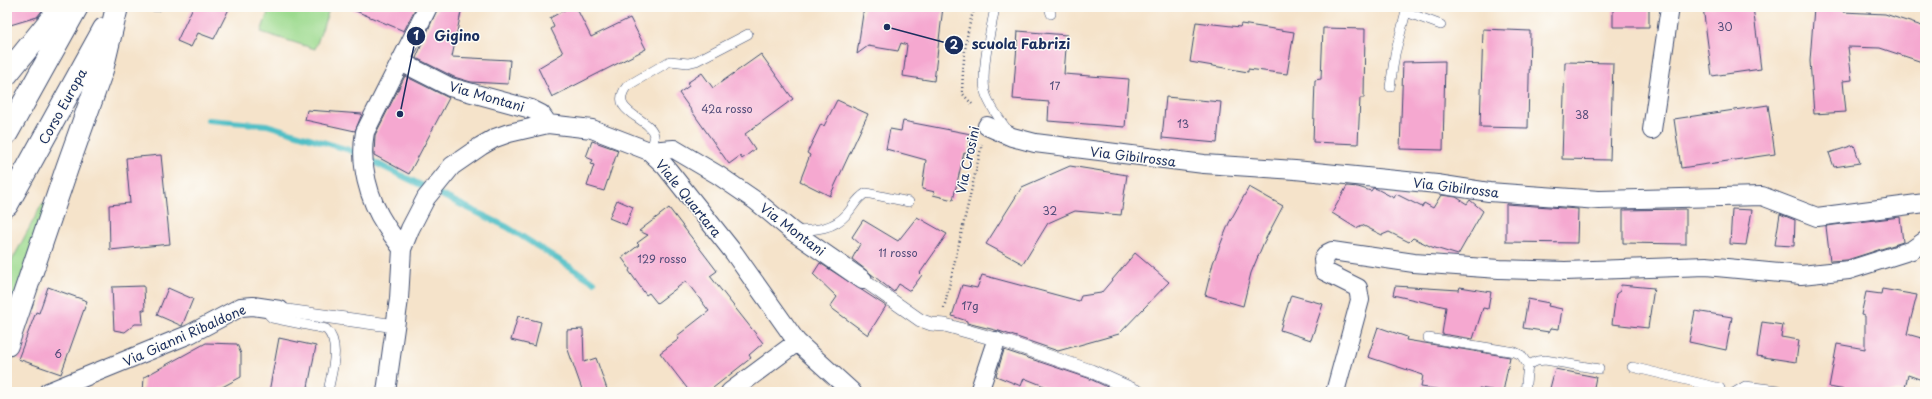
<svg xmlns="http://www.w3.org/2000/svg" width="1932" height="399" font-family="'Playpen Sans',sans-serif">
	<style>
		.green { fill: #9cda8e; stroke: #5c8476 }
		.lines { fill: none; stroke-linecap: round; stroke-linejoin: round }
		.stream { stroke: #51bfc6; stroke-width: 6 }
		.building { fill: #f5a8d0 }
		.service-casing { stroke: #3c4a6e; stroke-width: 10 }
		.pedestrian-casing { stroke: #3c4a6e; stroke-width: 14 }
		.minor-casing { stroke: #3c4a6e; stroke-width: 20 }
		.primary-casing { stroke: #3c4a6e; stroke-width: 24 }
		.path { stroke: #3c4a6e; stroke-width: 2.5; stroke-dasharray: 1 3; stroke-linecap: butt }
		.service { stroke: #fff; stroke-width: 9 }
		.pedestrian { stroke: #fff; stroke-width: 13 }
		.minor { stroke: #fff; stroke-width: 18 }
		.primary { stroke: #fff; stroke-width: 22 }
		.labels { text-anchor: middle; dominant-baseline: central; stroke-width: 3; stroke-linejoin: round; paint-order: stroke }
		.number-label { font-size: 11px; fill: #524d7a }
		.street-label { font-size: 13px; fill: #1b2f5e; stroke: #fdfcf7 }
		.leader { fill: none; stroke: #1b2f5e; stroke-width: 1.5 }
		.callout-dot { fill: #1b2f5e; stroke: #fdfcf7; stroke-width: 1.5 }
		.mark-label { font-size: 12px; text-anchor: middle; font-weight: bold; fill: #fff }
		.callout-label { font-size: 14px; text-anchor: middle; font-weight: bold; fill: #1b2f5e; stroke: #fdfcf7; stroke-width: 3; stroke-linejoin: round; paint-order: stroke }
	</style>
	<rect width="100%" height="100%" fill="#fdfcf7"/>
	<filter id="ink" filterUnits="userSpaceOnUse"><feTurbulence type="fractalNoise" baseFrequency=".025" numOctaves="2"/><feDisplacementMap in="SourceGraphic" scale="8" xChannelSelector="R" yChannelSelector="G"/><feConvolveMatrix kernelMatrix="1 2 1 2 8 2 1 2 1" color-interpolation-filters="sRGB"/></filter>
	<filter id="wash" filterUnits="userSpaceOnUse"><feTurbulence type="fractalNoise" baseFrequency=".012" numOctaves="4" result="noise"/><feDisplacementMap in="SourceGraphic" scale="16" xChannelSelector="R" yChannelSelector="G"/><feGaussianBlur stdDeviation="0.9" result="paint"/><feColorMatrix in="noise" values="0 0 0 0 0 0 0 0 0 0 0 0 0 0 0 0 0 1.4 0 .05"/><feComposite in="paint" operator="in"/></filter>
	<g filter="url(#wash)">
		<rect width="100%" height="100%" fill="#f5e3ca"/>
		<path class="green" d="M 270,7 L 330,7 L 315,49 L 261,32 Z
			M 42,204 L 49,206 L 7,317 L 7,270 Z"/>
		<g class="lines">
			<path class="stream" d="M 208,120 L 267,125 L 349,150 L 507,227 L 594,282"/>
		</g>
		<g id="blocks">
			<path class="building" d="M 7,7 L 45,7 L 37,17 L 7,26 Z
				M 193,7 L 230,7 L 214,39 L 198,33 L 191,47 L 177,41 Z
				M 346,7 L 416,7 L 404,31 Z
				M 438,7 L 462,7 L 452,57 L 510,60 L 508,84 L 471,82 L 454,77 L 416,58 Z
				M 570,7 L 576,7 L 591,37 L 630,18 L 646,49 L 552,97 L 538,68 L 563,53 L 551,29 L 554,27 L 550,18 Z
				M 864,7 L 943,7 L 934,81 L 903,76 L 907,45 L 901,43 L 898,51 L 868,46 L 857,54 Z
				M 1613,7 L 1649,7 L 1649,27 L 1613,27 Z
				M 1703,7 L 1753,7 L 1761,69 L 1712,76 Z
				M 1814,7 L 1843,7 L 1843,12 L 1885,14 L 1925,27 L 1925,63 L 1880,48 L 1848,47 L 1852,80 L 1843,81 L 1846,112 L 1814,114 L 1810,61 Z
				M 1196,22 L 1240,27 L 1241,24 L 1294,32 L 1287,74 L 1248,69 L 1248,72 L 1190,62 Z
				M 1323,28 L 1365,29 L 1364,98 L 1360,98 L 1358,144 L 1313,142 L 1315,80 L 1321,79 Z
				M 1483,29 L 1530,31 L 1528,128 L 1480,127 Z
				M 1018,31 L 1067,35 L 1064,74 L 1129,79 L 1125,127 L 1048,121 L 1049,102 L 1013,99 Z
				M 761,54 L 793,99 L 745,134 L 755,149 L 742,159 L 740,156 L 729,164 L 679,93 L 689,86 L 687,83 L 702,73 L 713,88 Z
				M 1445,61 L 1443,150 L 1400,149 L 1403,62 Z
				M 1565,62 L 1613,63 L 1610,160 L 1562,159 Z
				M 405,76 L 449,98 L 409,174 L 374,155 L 375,135 Z
				M 1166,97 L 1221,102 L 1217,143 L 1162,138 Z
				M 837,100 L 868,114 L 830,196 L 800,181 L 810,155 L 807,153 L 821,124 L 824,126 Z
				M 1768,105 L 1775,154 L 1681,168 L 1674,119 Z
				M 307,110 L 362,114 L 355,131 L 305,120 Z
				M 903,121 L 971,134 L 967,154 L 964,153 L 953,200 L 933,195 L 935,192 L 922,189 L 926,160 L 886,149 L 890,129 L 901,131 Z
				M 592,141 L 618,150 L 604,191 L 587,186 L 594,165 L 591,164 L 593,160 L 586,157 Z
				M 1854,145 L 1860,163 L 1834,167 L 1829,153 Z
				M 161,155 L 170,244 L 110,250 L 109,205 L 130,203 L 126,158 Z
				M 1070,166 L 1127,175 L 1121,215 L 1075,211 L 1048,223 L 1023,264 L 986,244 L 1022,187 Z
				M 1347,186 L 1358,187 L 1371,191 L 1373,188 L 1377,189 L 1394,198 L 1396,194 L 1422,207 L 1424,203 L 1433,208 L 1441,195 L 1456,197 L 1467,204 L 1470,200 L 1483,211 L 1458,255 L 1432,247 L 1413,238 L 1409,242 L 1389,232 L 1382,235 L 1362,225 L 1356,228 L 1332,213 Z
				M 1249,187 L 1283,206 L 1264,242 L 1251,273 L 1243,306 L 1205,295 L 1213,263 L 1229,223 Z
				M 617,200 L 633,207 L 626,225 L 609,218 Z
				M 1506,204 L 1578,209 L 1577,243 L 1506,242 Z
				M 669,208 L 717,271 L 710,276 L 763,343 L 749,355 L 751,358 L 708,392 L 690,392 L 660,353 L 679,339 L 677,336 L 709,311 L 686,281 L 657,303 L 649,293 L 646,295 L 629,271 L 630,269 L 622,258 L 639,245 L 637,243 L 648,235 L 639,231 Z
				M 1686,209 L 1686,244 L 1623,243 L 1623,210 Z
				M 1732,209 L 1752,210 L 1746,245 L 1730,244 Z
				M 1780,214 L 1795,220 L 1794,246 L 1775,245 Z
				M 917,217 L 947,234 L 920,273 L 922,275 L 910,291 L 899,284 L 894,292 L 852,259 L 860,244 L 852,237 L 863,220 L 898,241 Z
				M 1900,217 L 1903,242 L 1847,260 L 1830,261 L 1826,226 Z
				M 1135,253 L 1169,282 L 1119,334 L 1058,351 L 999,331 L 967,323 L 967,321 L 952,316 L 962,285 L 977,288 L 982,275 L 1079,301 L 1081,296 L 1101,293 Z
				M 820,263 L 886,306 L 868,335 L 830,307 L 837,297 L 813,274 Z
				M 1621,285 L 1654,288 L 1648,328 L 1612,324 L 1616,294 L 1620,291 Z
				M 144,286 L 145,311 L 142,309 L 143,324 L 135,324 L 125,332 L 114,330 L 112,287 Z
				M 1395,286 L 1459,290 L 1460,287 L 1491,292 L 1488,309 L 1483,308 L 1473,339 L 1442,334 L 1446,307 L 1393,295 Z
				M 48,287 L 87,301 L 61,374 L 18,359 L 36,312 L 39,313 Z
				M 168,288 L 193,299 L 182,326 L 157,315 Z
				M 1882,289 L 1917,295 L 1907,334 L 1925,339 L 1925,381 L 1908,375 L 1904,392 L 1856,392 L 1829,387 L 1837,344 L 1865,349 L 1865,316 L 1861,315 L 1866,292 L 1881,294 Z
				M 1291,295 L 1323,304 L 1311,340 L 1280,330 Z
				M 1528,299 L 1549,303 L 1548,306 L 1562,309 L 1559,329 L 1551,328 L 1549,332 L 1523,328 Z
				M 1695,311 L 1732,317 L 1726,350 L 1689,342 Z
				M 518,316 L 541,322 L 535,346 L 511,340 Z
				M 1762,322 L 1783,325 L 1781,337 L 1799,340 L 1796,362 L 1757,356 Z
				M 1378,327 L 1407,337 L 1406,340 L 1510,357 L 1503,392 L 1479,388 L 1478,392 L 1449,392 L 1449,391 L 1421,387 L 1423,375 L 1368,357 Z
				M 583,329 L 584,362 L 596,358 L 608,392 L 583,392 L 567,347 L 567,330 Z
				M 279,338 L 316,346 L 307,392 L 269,392 Z
				M 206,343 L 237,344 L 241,354 L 241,377 L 213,392 L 143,392 L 144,377 Z
				M 1004,350 L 1088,378 L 1118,392 L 1059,392 L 1024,378 L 1021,386 L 996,376 Z
				M 1555,369 L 1596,377 L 1593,392 L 1549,392 Z"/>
		</g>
	</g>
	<g filter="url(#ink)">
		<use href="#blocks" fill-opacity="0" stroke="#3c4a6e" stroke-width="1"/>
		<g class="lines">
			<defs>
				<path id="service" d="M 155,7 L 157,7
					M 995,7 C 991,30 981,68 985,91 C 987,103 1001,121 1008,131
					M 1049,7 L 1051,14
					M 1406,12 L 1441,25
					M 1390,87 L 1395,54 L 1406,12 L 1406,7
					M 649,151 C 651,147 655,141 654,136 C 652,117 606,113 627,86 L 670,61 L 688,63 L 696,61 L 748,34
					M 794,231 C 814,230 833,230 847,214 C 854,206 856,199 866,193 L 909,202
					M 268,309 L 269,315 L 272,318 L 326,329 C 342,344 331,373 328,392
					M 1428,338 L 1515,352 L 1521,355 L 1528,365 L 1525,392
					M 1528,365 L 1537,361 L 1545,360 L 1599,369
					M 1632,367 L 1720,388 L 1721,392
					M 1735,392 L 1745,386 L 1778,390"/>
				<path id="pedestrian" d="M 863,280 L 920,320 L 931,324 L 945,325 L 1009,343 L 1091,371 L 1138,392
					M 280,310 L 396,326"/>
				<path id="minor" d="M 401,62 L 450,87 L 531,109 L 541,114 L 548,124
					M 987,126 L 1012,137 L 1035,143 L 1204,164 L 1295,170 L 1437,184 L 1489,192 L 1599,200 L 1762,196 L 1817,217 L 1925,203
					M 1652,130 L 1670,7
					M 649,151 L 674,149 L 718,175 L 756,201 L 792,231 L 863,280
					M 402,249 C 397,241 391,234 386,226 C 368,199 359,163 365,132 L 428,7
					M 48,392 L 190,334 L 241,307 L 253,306 L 280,310
					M 386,392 L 399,299 L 402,249 L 410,229 L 426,198 L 452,166 L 481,146 L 495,138 L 509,133 L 548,124 L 592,129 L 649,151 L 665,166 L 734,253 L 797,342 L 852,392
					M 730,392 L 797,342
					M 979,392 L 996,341
					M 1335,392 L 1360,300 L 1358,288 L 1324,271 L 1323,259 L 1328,253 L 1332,251 L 1414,263 L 1499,269 L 1565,271 L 1706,266 L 1801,275 L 1849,270 L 1912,250 L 1925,241"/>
				<path id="primary" d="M 7,74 L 61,7
					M 7,133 L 77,7
					M 7,205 L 104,29
					M 7,345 L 67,168 L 102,70 L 117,7"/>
			</defs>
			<use href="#service" class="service-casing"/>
			<use href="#pedestrian" class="pedestrian-casing"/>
			<use href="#minor" class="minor-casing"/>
			<use href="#primary" class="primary-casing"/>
			<path class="path" d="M 972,104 L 962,93 C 963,65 965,33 975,7
				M 944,308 L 982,144"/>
			<use href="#service" class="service"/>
			<use href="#pedestrian" class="pedestrian"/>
			<use href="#minor" class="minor"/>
			<use href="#primary" class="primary"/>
		</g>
	</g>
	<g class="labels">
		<g class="number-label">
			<text x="1725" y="26">30</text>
			<text x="1055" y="85">17</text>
			<text x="727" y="108">42a rosso</text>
			<text x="1582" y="114">38</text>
			<text x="1183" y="123">13</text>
			<text x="1050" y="210">32</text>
			<text x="898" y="252">11 rosso</text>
			<text x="662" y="258">129 rosso</text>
			<text x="970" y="305">17g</text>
			<text x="58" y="353">6</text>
		</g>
		<g class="street-label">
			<text transform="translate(487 96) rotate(16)">Via Montani</text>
			<text transform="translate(62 106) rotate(-61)">Corso Europa</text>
			<text transform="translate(1133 156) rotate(7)">Via Gibilrossa</text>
			<text transform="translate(967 160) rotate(-78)">Via Crosini</text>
			<text transform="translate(1456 187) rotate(7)">Via Gibilrossa</text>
			<text transform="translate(689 198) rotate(51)">Viale Quartara</text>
			<text transform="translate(793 229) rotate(37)">Via Montani</text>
			<text transform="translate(184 335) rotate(-24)">Via Gianni Ribaldone</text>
		</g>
	</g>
	<path class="leader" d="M400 114L416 36M887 27L954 45"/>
	<g class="callout-dot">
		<circle cx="400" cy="114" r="4"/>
		<circle cx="887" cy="27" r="4"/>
		<circle cx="416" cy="36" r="10"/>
		<circle cx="954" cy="45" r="10"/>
	</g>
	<g class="mark-label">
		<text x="416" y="40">1</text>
		<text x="954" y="49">2</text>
	</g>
	<g class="callout-label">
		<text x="457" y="41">Gigino</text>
		<text x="1021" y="49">scuola Fabrizi</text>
	</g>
	<rect width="1932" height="399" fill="none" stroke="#fdfcf7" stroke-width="24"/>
</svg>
